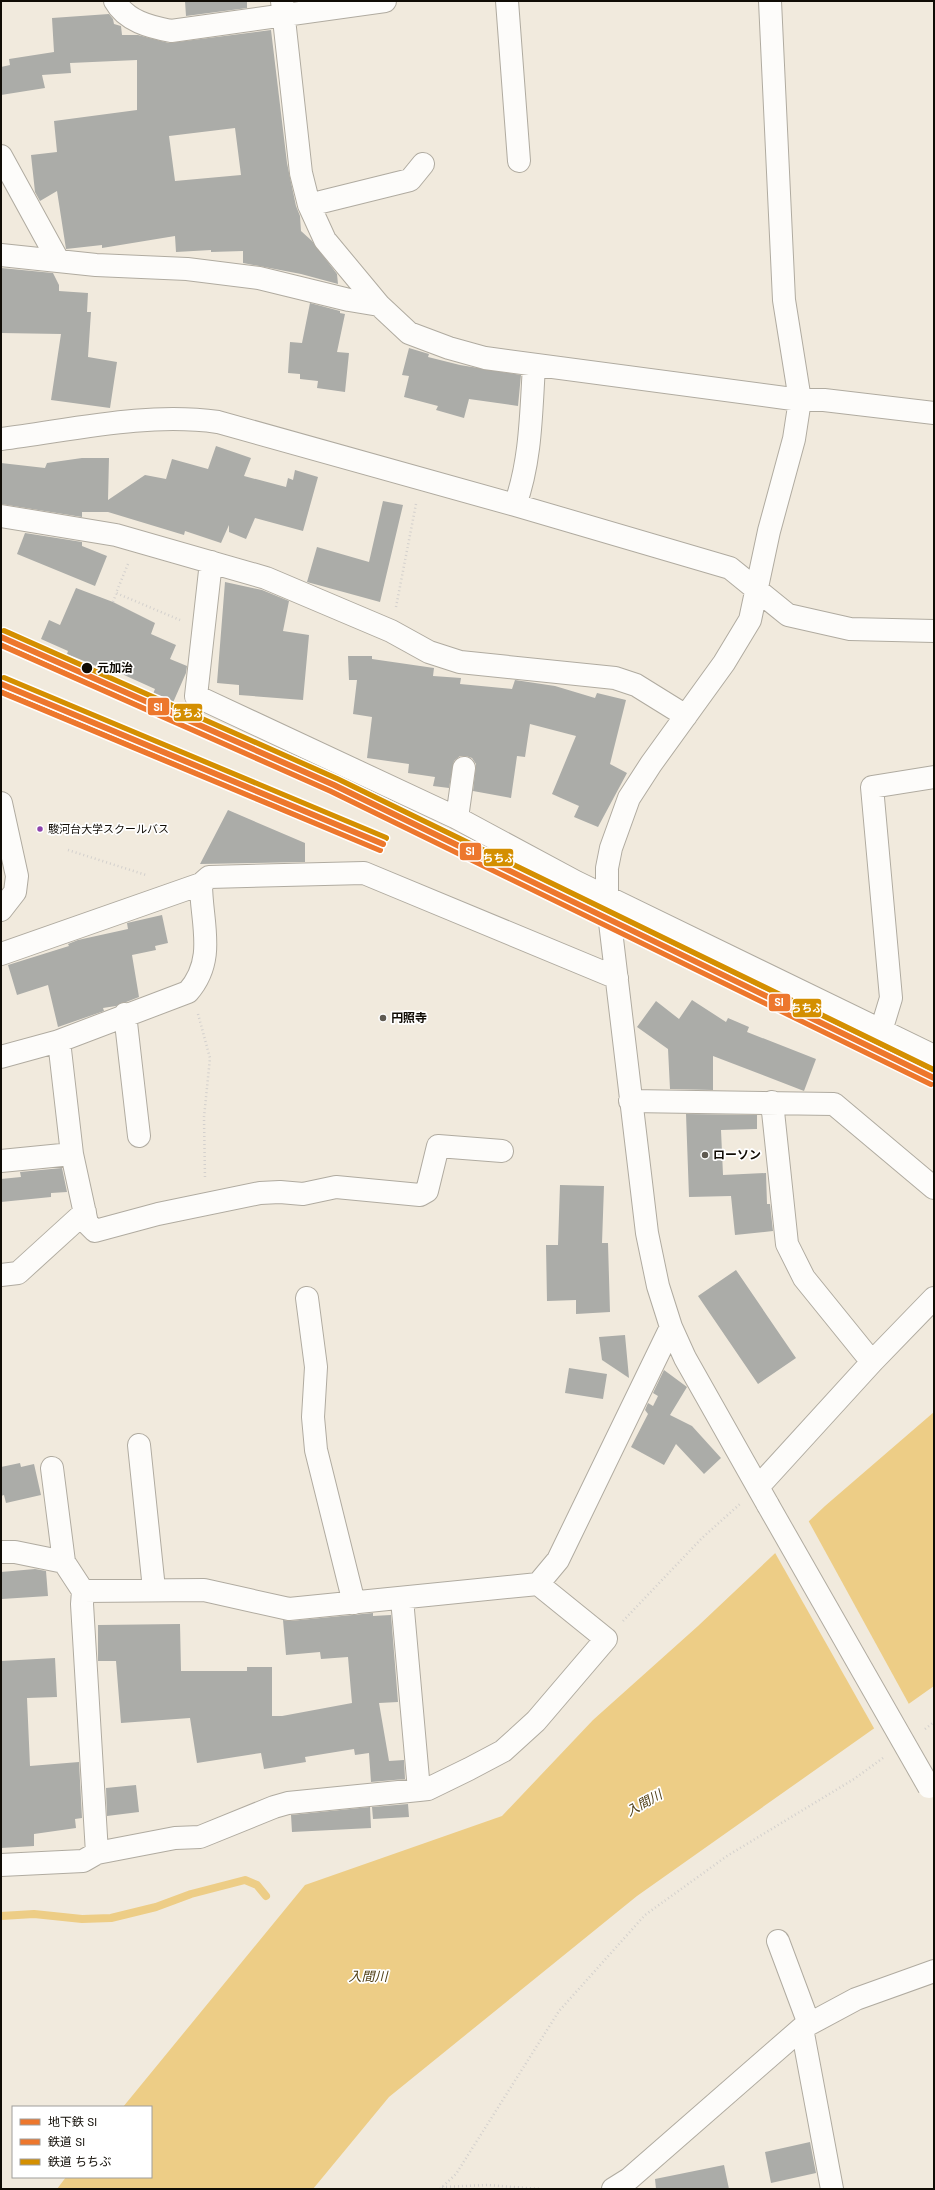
<svg xmlns="http://www.w3.org/2000/svg" width="935" height="2190" font-family="'DM Sans','Noto Sans JP',sans-serif">
	<style>
		.water { fill: #edcd86 }
		.pier { fill: #f1eadd }
		.lines { fill: none; stroke-linecap: round; stroke-linejoin: round }
		.stream { stroke: #edcd86; stroke-width: 8 }
		.building { fill: #abaca8; fill-rule: evenodd }
		.minor-casing { stroke: #b0aba0; stroke-width: 24 }
		.path { stroke: #d3d0cd; stroke-width: 2.5; stroke-dasharray: 1 3; stroke-linecap: butt }
		.minor { stroke: #fdfcfa; stroke-width: 22 }
		.minor-bridge-casing { stroke: #b0aba0; stroke-width: 24; stroke-linecap: butt }
		.minor-bridge { stroke: #fdfcfa; stroke-width: 22 }
		.rail-1-casing { stroke: #fff; stroke-width: 9 }
		.rail-2-casing { stroke: #fff; stroke-width: 9 }
		.rail-1 { stroke: #ed772d; stroke-width: 6 }
		.rail-2 { stroke: #d48f01; stroke-width: 6 }
		.metro-1-casing { stroke: #fff; stroke-width: 9 }
		.metro-1 { stroke: #ed772d; stroke-width: 6 }
		.stop-dot { fill: #100c05; stroke: #fff; stroke-width: 1.5 }
		.bus-dot { fill: #8e44ad; stroke: #fff; stroke-width: 1.5 }
		.poi-dot { fill: #5f5a51; stroke: #fff; stroke-width: 1.5 }
		.labels { text-anchor: middle; dominant-baseline: central; stroke-width: 3.5; stroke-linejoin: round; paint-order: stroke }
		.bus-label { font-size: 11px; fill: #100c05; stroke: #fff; text-anchor: start }
		.stop-label { font-size: 12px; font-weight: bold; fill: #100c05; stroke: #fff; text-anchor: start }
		.poi-label { font-size: 12px; font-weight: bold; fill: #100c05; stroke: #fff; text-anchor: start }
		.water-label { font-size: 13px; font-style: italic; fill: #4f3e15; stroke: #fff }
		.line-badge { stroke: #fff; stroke-width: 1.5 }
		.badge-label { font-size: 11px; text-anchor: middle; font-weight: bold; fill: #fff }
	</style>
	<rect width="100%" height="100%" fill="#f1eadd"/>
	<path class="water" d="M 934,1412 L 934,1686 L 637,1896 L 389,2097 L 313,2189 L 57,2189 L 66,2177 L 151,2177 L 151,2107 L 123,2107 L 305,1885 L 502,1816 L 593,1720 L 698,1626 L 825,1506 Z"/>
	<path class="pier" d="M 808,1520 L 910,1706 L 875,1730 L 774,1551 Z"/>
	<g class="lines">
		<path class="stream" d="M 1,1916 L 34,1914 L 82,1919 L 111,1918 L 156,1907 L 191,1894 L 245,1880 L 257,1885 L 266,1896"/>
	</g>
	<path class="building" d="M 185,1 L 247,1 L 247,8 L 186,16 Z
		M 109,14 L 113,19 L 114,24 L 121,26 L 122,35 L 138,35 L 169,43 L 271,30 L 287,163 L 296,206 L 300,216 L 301,231 L 312,241 L 337,274 L 338,284 L 301,274 L 243,263 L 243,251 L 211,252 L 211,250 L 176,252 L 175,236 L 102,248 L 102,245 L 66,249 L 57,191 L 40,201 L 35,192 L 31,155 L 57,152 L 54,121 L 137,110 L 137,60 L 70,63 L 71,73 L 42,75 L 45,88 L 1,95 L 1,67 L 10,65 L 9,59 L 54,52 L 52,18 ZM 235,128 L 241,175 L 175,181 L 169,136 Z
		M 1,268 L 53,273 L 59,285 L 59,291 L 88,293 L 87,312 L 91,312 L 88,357 L 117,362 L 110,408 L 51,400 L 61,334 L 1,333 Z
		M 310,303 L 340,311 L 340,313 L 345,314 L 337,352 L 349,353 L 345,392 L 317,388 L 318,381 L 300,379 L 300,374 L 288,373 L 290,342 L 302,343 Z
		M 409,348 L 429,354 L 428,357 L 460,365 L 521,375 L 518,406 L 469,399 L 464,418 L 436,410 L 438,406 L 404,397 L 409,376 L 402,375 Z
		M 216,446 L 251,458 L 244,476 L 286,487 L 288,478 L 293,480 L 295,470 L 318,477 L 303,531 L 255,518 L 246,539 L 229,532 L 229,525 L 221,543 L 185,531 L 184,535 L 108,512 L 82,512 L 82,517 L 1,504 L 1,463 L 45,468 L 47,463 L 82,458 L 109,458 L 108,500 L 145,475 L 166,479 L 172,459 L 208,469 Z
		M 383,501 L 403,505 L 380,602 L 307,582 L 317,547 L 369,562 Z
		M 25,533 L 82,542 L 82,546 L 107,556 L 95,586 L 17,554 Z
		M 225,582 L 262,590 L 289,601 L 283,631 L 309,635 L 303,700 L 239,695 L 239,685 L 217,683 Z
		M 76,588 L 113,602 L 155,623 L 151,634 L 176,645 L 170,659 L 187,666 L 186,673 L 168,714 L 148,706 L 155,689 L 102,665 L 101,668 L 67,654 L 68,651 L 41,639 L 49,620 L 60,625 Z
		M 348,656 L 372,656 L 372,659 L 434,668 L 433,676 L 461,678 L 460,684 L 512,689 L 515,680 L 555,686 L 595,698 L 597,693 L 626,700 L 610,764 L 627,773 L 598,827 L 574,817 L 579,806 L 552,794 L 576,736 L 530,724 L 525,757 L 517,756 L 511,798 L 473,791 L 476,764 L 472,758 L 466,756 L 460,756 L 454,761 L 449,788 L 433,786 L 435,777 L 408,773 L 409,764 L 367,758 L 372,717 L 353,714 L 357,680 L 349,680 Z
		M 228,810 L 305,843 L 305,862 L 200,864 Z
		M 162,915 L 168,943 L 155,946 L 156,950 L 132,955 L 139,997 L 116,1006 L 103,1008 L 104,1011 L 58,1027 L 48,985 L 17,995 L 8,965 L 69,946 L 68,944 L 78,940 L 128,929 L 127,923 Z
		M 692,1000 L 726,1022 L 728,1018 L 749,1027 L 747,1032 L 816,1059 L 804,1091 L 713,1056 L 713,1090 L 670,1089 L 668,1049 L 637,1027 L 656,1001 L 679,1019 Z
		M 686,1114 L 757,1115 L 757,1129 L 721,1130 L 723,1175 L 766,1173 L 767,1204 L 770,1204 L 773,1231 L 735,1235 L 731,1196 L 689,1197 Z
		M 62,1168 L 67,1192 L 51,1193 L 51,1197 L 1,1202 L 1,1179 L 21,1177 L 20,1172 Z
		M 560,1185 L 604,1186 L 602,1243 L 608,1243 L 610,1312 L 576,1314 L 576,1300 L 547,1301 L 546,1245 L 558,1245 Z
		M 736,1270 L 796,1358 L 758,1384 L 698,1296 Z
		M 625,1335 L 629,1378 L 602,1360 L 599,1337 Z
		M 569,1368 L 607,1374 L 603,1399 L 565,1393 Z
		M 664,1370 L 687,1387 L 670,1415 L 692,1426 L 721,1458 L 704,1474 L 676,1444 L 664,1465 L 631,1447 L 648,1414 L 645,1410 L 648,1403 L 653,1406 L 658,1396 L 653,1393 Z
		M 20,1463 L 21,1467 L 34,1464 L 41,1495 L 6,1503 L 4,1495 L 1,1496 L 1,1467 Z
		M 35,1569 L 46,1571 L 48,1596 L 2,1599 L 1,1572 Z
		M 373,1613 L 373,1616 L 391,1615 L 398,1702 L 379,1703 L 389,1761 L 404,1760 L 405,1779 L 371,1782 L 369,1753 L 355,1755 L 354,1749 L 305,1757 L 306,1762 L 264,1769 L 261,1753 L 197,1763 L 190,1718 L 121,1723 L 116,1661 L 98,1661 L 98,1625 L 180,1624 L 181,1671 L 247,1671 L 247,1667 L 272,1667 L 272,1716 L 282,1716 L 352,1703 L 348,1657 L 321,1659 L 320,1652 L 286,1655 L 283,1620 L 290,1621 Z
		M 55,1658 L 57,1697 L 27,1698 L 30,1766 L 79,1762 L 82,1818 L 75,1819 L 76,1828 L 34,1834 L 34,1846 L 1,1848 L 1,1661 Z
		M 136,1785 L 139,1812 L 107,1816 L 106,1788 Z
		M 408,1804 L 409,1817 L 373,1819 L 372,1807 Z
		M 370,1807 L 371,1828 L 292,1832 L 291,1815 Z
		M 810,2142 L 816,2173 L 771,2183 L 765,2152 Z
		M 724,2165 L 729,2189 L 656,2189 L 655,2179 Z"/>
	<g class="lines">
		<defs>
			<path id="minor" d="M 115,1 C 126,21 150,27 171,31 L 385,1
				M 282,1 L 301,173 L 309,205 L 325,240 L 379,305
				M 507,1 L 519,161
				M 1,156 L 58,260
				M 309,205 L 410,180 L 423,164
				M 1,255 L 96,265 L 187,269 L 259,278 L 349,300 L 379,305 L 409,333 L 449,348 L 485,358 L 800,400 L 824,400 L 934,413
				M 1,439 C 72,430 146,412 218,422 L 515,505 L 730,568 L 788,615 L 850,629 L 934,631
				M 515,505 C 531,461 531,413 534,366
				M 1,516 L 116,535 L 266,578 L 391,631 L 429,652 L 460,662 L 615,678 L 636,685 L 686,716
				M 211,562 L 196,696 L 457,818 L 576,882 L 934,1056
				M 1,803 L 17,876 L 15,892 L 1,910
				M 457,818 L 464,768
				M 1,954 L 201,884
				M 125,1014 L 139,1136
				M 881,1031 L 891,998 L 872,787 L 934,777
				M 1,1057 L 59,1041 L 188,992 C 217,959 201,922 201,884 L 209,877 L 364,873 L 617,978
				M 630,1101 L 834,1104 L 934,1188
				M 772,1102 L 787,1244 L 804,1278 L 872,1362
				M 72,1154 L 87,1223 L 95,1231 L 158,1214 L 260,1193 L 280,1192 L 303,1194 L 336,1187 L 420,1195 L 427,1191 L 438,1146 L 502,1151
				M 1,1161 L 72,1154 L 59,1041
				M 1,1275 L 18,1273 L 85,1212
				M 307,1298 L 316,1367 L 313,1417 L 316,1450 L 354,1603
				M 139,1445 L 154,1589
				M 52,1468 L 64,1562
				M 758,1487 L 872,1362 L 934,1298
				M 768,1505 L 685,1358 L 671,1327 L 658,1286 L 647,1233 L 607,897 L 607,868 L 611,848 L 629,798 L 651,764 L 724,663 L 750,620 L 769,531 L 794,439 L 800,400 L 784,300 L 770,1
				M 1,1552 L 15,1552 L 64,1562 L 83,1591
				M 402,1599 L 419,1790
				M 97,1853 L 82,1604 L 83,1591 L 204,1590 L 289,1609 L 538,1584 L 558,1560 L 671,1327
				M 1,1865 L 83,1861 L 97,1853 L 175,1838 L 200,1837 L 274,1807 L 288,1803 L 419,1790 L 428,1789 L 469,1769 L 503,1751 L 536,1721 L 606,1639 L 538,1584
				M 778,1941 L 809,2024
				M 802,2028 L 832,2189
				M 613,2189 L 629,2179 L 802,2028 L 856,1999 L 934,1971"/>
		</defs>
		<use href="#minor" class="minor-casing"/>
		<path class="path" d="M 128,564 L 116,593 L 180,620
			M 113,602 L 116,594
			M 396,607 L 416,504
			M 68,850 L 146,875
			M 198,1014 L 210,1058 L 204,1117 L 205,1179
			M 623,1621 L 702,1538 L 740,1504
			M 925,1729 L 934,1722
			M 442,2187 L 487,2185 L 541,2189
			M 440,2189 L 456,2174 L 559,2011 L 645,1915 L 727,1856 L 854,1779 L 883,1758"/>
		<use href="#minor" class="minor"/>
		<defs>
			<path id="minor-bridge" d="M 768,1505 L 929,1787"/>
		</defs>
		<use href="#minor-bridge" class="minor-bridge-casing"/>
		<use href="#minor-bridge" class="minor-bridge"/>
		<defs>
			<path id="rail-1" d="M 1,645 L 331,791 L 931,1084
				M 1,692 L 380,850"/>
			<path id="rail-2" d="M 4,631 L 337,779 L 934,1070
				M 4,678 L 386,838"/>
		</defs>
		<use href="#rail-1" class="rail-1-casing"/>
		<use href="#rail-2" class="rail-2-casing"/>
		<use href="#rail-1" class="rail-1"/>
		<use href="#rail-2" class="rail-2"/>
		<defs>
			<path id="metro-1" d="M 1,637 L 334,785 L 934,1078
				M 1,684 L 383,844"/>
		</defs>
		<use href="#metro-1" class="metro-1-casing"/>
		<use href="#metro-1" class="metro-1"/>
	</g>
	<circle class="stop-dot" cx="87" cy="668" r="6"/>
	<circle class="bus-dot" cx="40" cy="829" r="3.5"/>
	<g class="poi-dot">
		<circle cx="383" cy="1018" r="4"/>
		<circle cx="705" cy="1155" r="4"/>
	</g>
	<g class="labels">
		<g class="bus-label">
			<text x="48" y="829">駿河台大学スクールバス</text>
		</g>
		<g class="stop-label">
			<text x="97" y="668">元加治</text>
		</g>
		<g class="poi-label">
			<text x="391" y="1018">円照寺</text>
			<text x="713" y="1155">ローソン</text>
		</g>
		<g class="water-label">
			<text transform="translate(644 1803) rotate(-29)">入間川</text>
			<text x="368" y="1976">入間川</text>
		</g>
	</g>
	<g class="line-badge">
		<rect x="147" y="697" width="23" height="19" rx="4" fill="#ed772d"/>
		<rect x="173" y="703" width="30" height="19" rx="4" fill="#d48f01"/>
		<rect x="459" y="842" width="23" height="19" rx="4" fill="#ed772d"/>
		<rect x="483" y="848" width="31" height="19" rx="4" fill="#d48f01"/>
		<rect x="768" y="993" width="23" height="19" rx="4" fill="#ed772d"/>
		<rect x="792" y="998" width="30" height="20" rx="4" fill="#d48f01"/>
	</g>
	<g class="badge-label">
		<text x="158" y="711">SI</text>
		<text x="188" y="717">ちちぶ</text>
		<text x="470" y="855">SI</text>
		<text x="499" y="862">ちちぶ</text>
		<text x="779" y="1006">SI</text>
		<text x="807" y="1012">ちちぶ</text>
	</g>
	<rect width="935" height="2190" fill="none" stroke="#100c05" stroke-width="4"/>
	<rect x="12" y="2106" width="140" height="72" fill="#ffffff" stroke="#9f9e9b"/>
	<rect x="20" y="2119" width="20" height="6" fill="#ed772d" stroke="#9f9e9b"/>
	<text x="48" y="2126" font-size="12" fill="#100c05">地下鉄 SI</text>
	<rect x="20" y="2139" width="20" height="6" fill="#ed772d" stroke="#9f9e9b"/>
	<text x="48" y="2146" font-size="12" fill="#100c05">鉄道 SI</text>
	<rect x="20" y="2159" width="20" height="6" fill="#d48f01" stroke="#9f9e9b"/>
	<text x="48" y="2166" font-size="12" fill="#100c05">鉄道 ちちぶ</text>
</svg>
